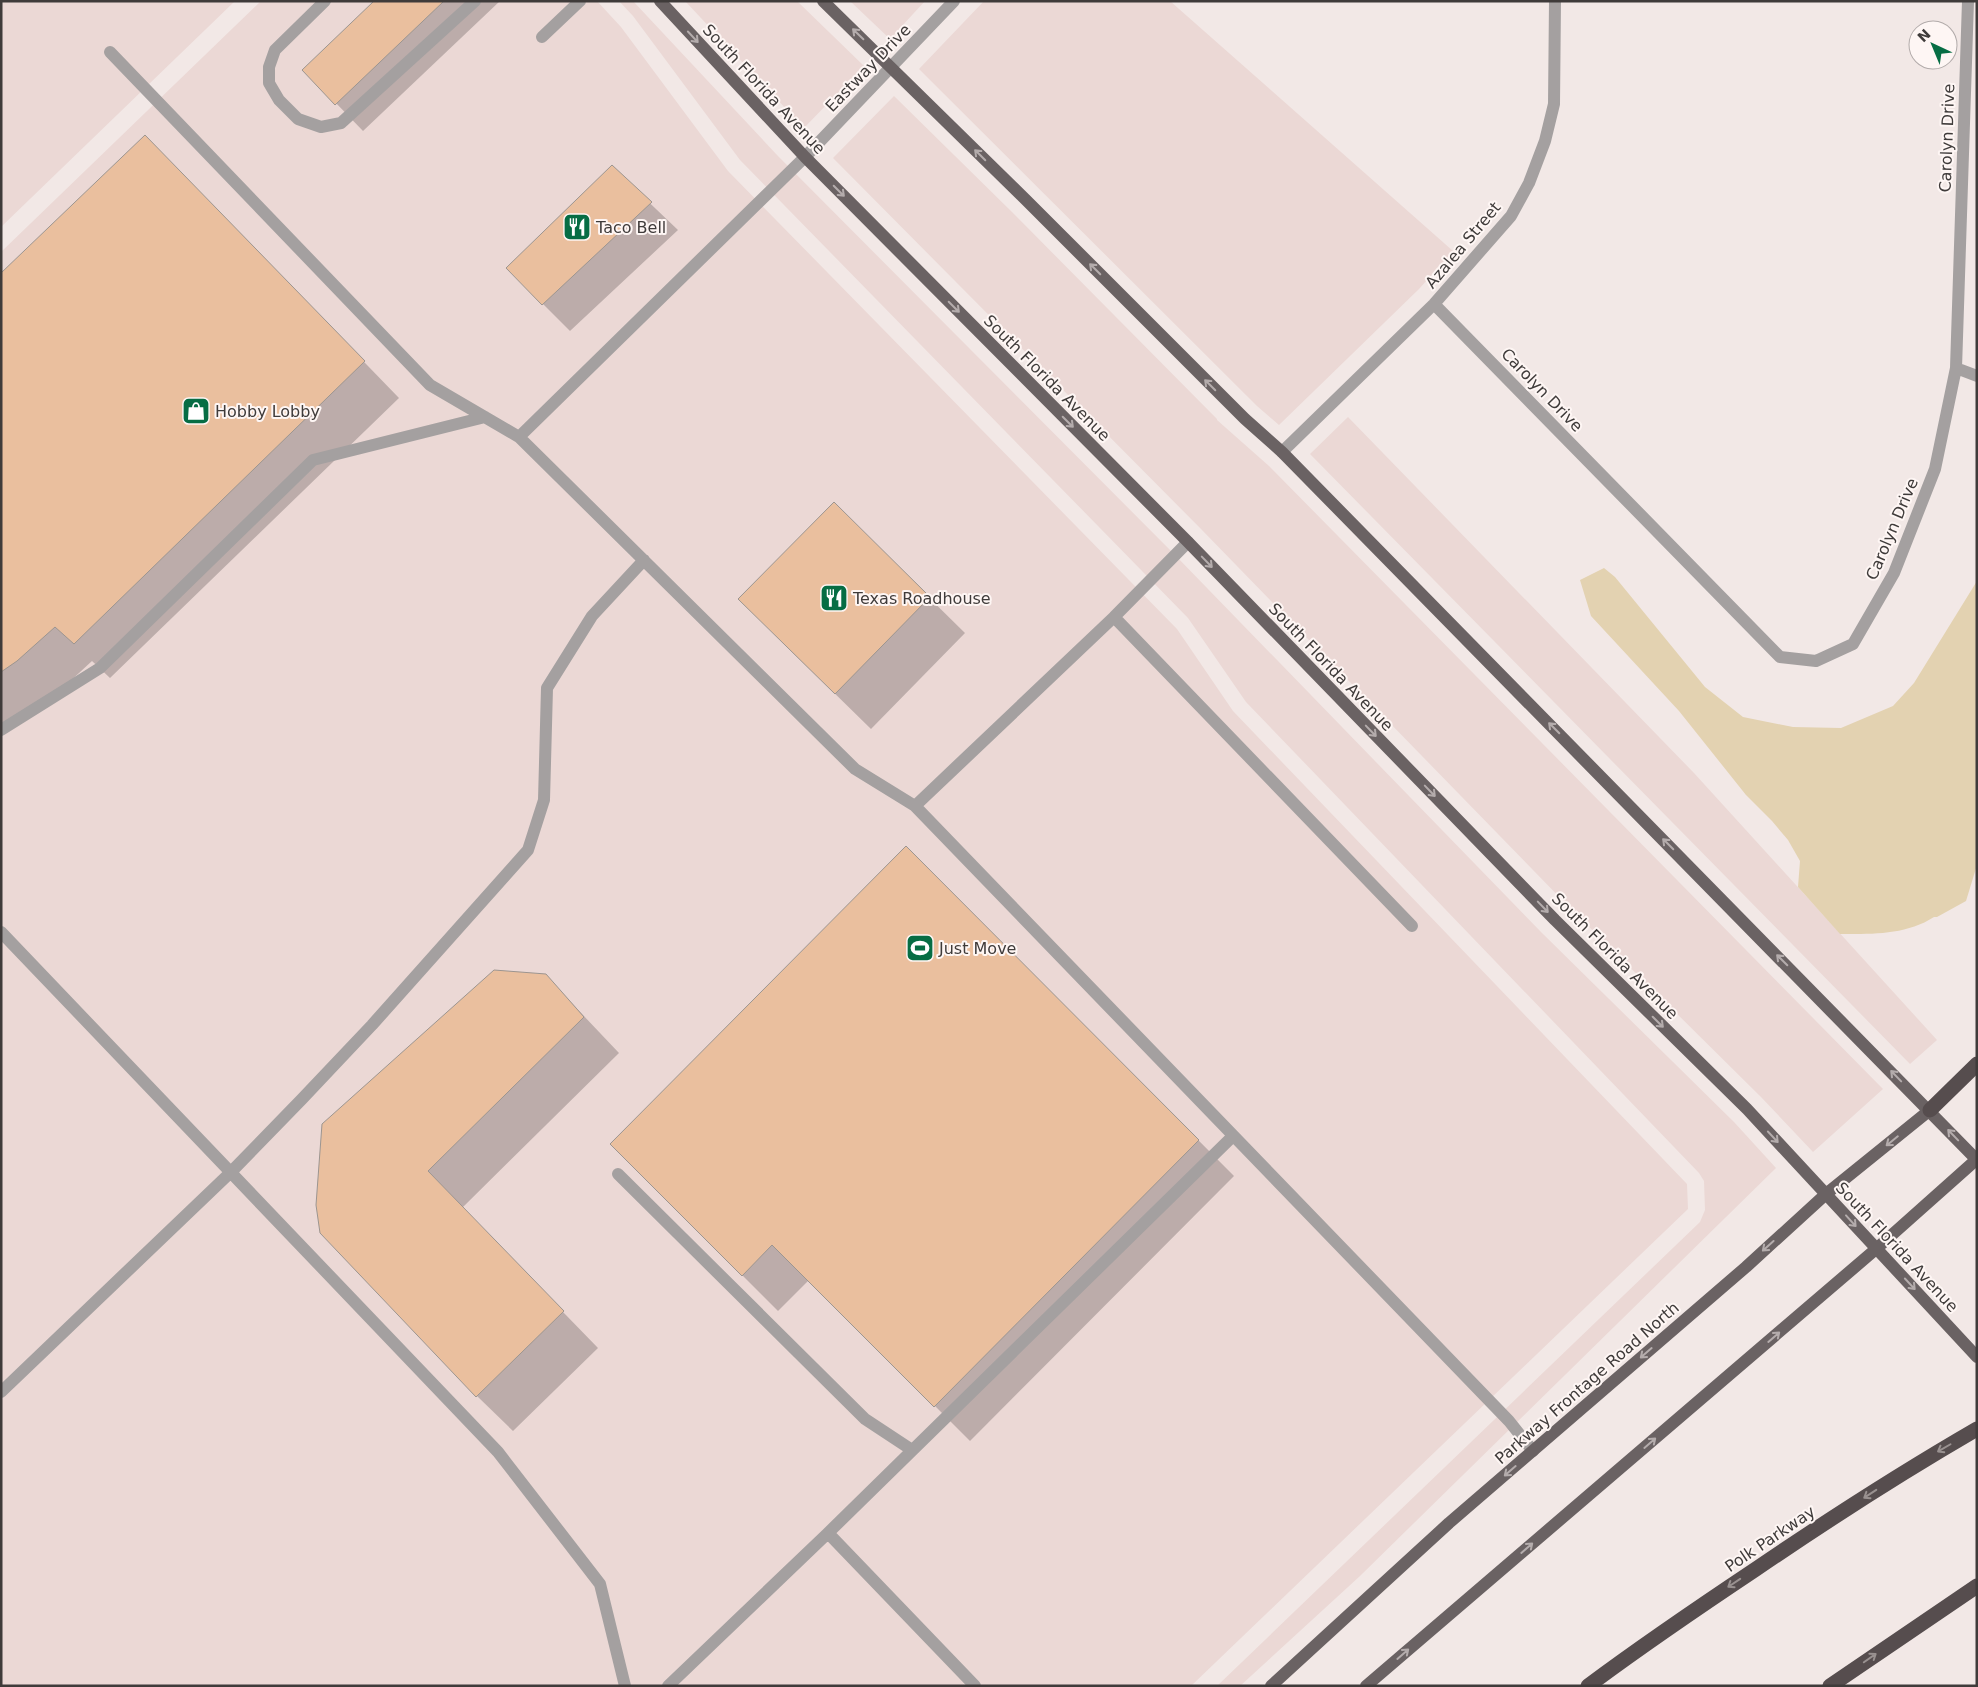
<svg xmlns="http://www.w3.org/2000/svg" width="1978" height="1687" font-family="'DejaVu Sans',sans-serif">
	<style>
		.built { fill: #ebd8d5 }
		.green { fill: #e3d2b1 }
		.shadow { fill: #0003 }
		.building { fill: #eabf9e; stroke: #9c9590 }
		.lines { fill: none; stroke-linecap: round; stroke-linejoin: round }
		.minor { stroke: #a4a0a0; stroke-width: 12 }
		.major { stroke: #6a6263; stroke-width: 12 }
		.highway { stroke: #564d4e; stroke-width: 15 }
		.oneway { stroke: #b4acac }
		.oneway2 { stroke: #999190 }
		.labels { text-anchor: middle; dominant-baseline: central; stroke-width: 4; stroke-linejoin: round; paint-order: stroke }
		.street-label { font-size: 16px; fill: #3f3b3a; stroke: #fef6f4 }
		.poi-label { font-size: 16px; fill: #3f3b3a; stroke: #fef6f4; text-anchor: start }
	</style>
	<rect width="100%" height="100%" fill="#f2e8e6"/>
	<path class="built" d="M 1,1 L 235,1 L 1,227 Z
		M 261,1 L 597,1 L 621,27 L 728,171 L 1177,629 L 1233,711 L 1687,1184 L 1688,1209 L 1191,1686 L 1,1686 L 1,252 Z
		M 619,1 L 633,1 L 777,155 L 1175,555 L 1542,933 L 1734,1122 L 1776,1168 L 1360,1576 L 1240,1686 L 1217,1686 L 1700,1222 L 1705,1210 L 1704,1181 L 1699,1173 L 1246,702 L 1188,618 L 740,160 L 633,16 Z
		M 685,1 L 797,1 L 864,66 L 804,128 Z
		M 850,1 L 925,1 L 890,39 Z
		M 984,1 L 1170,1 L 1453,251 L 1419,289 L 1279,425 L 1257,406 L 919,69 Z
		M 894,96 L 1012,212 L 1217,419 L 1217,420 L 1269,466 L 1883,1089 L 1813,1152 L 1761,1097 L 1569,907 L 1201,529 L 833,158 Z
		M 1348,417 L 1694,773 L 1937,1040 L 1910,1064 L 1310,454 Z"/>
	<path class="green" d="M 1604,568 L 1615,577 L 1705,687 L 1743,717 L 1793,727 L 1841,728 L 1893,706 L 1914,683 L 1977,581 L 1977,865 L 1966,901 L 1937,917 L 1934,917 C 1906,935 1873,934 1840,934 L 1798,887 L 1800,861 L 1788,840 L 1772,821 L 1746,795 L 1679,711 L 1591,616 L 1580,580 Z"/>
	<path class="shadow" d="M 376,1 L 500,1 L 363,131 L 304,70 Z
		M 612,167 L 678,230 L 570,331 L 543,304 Z
		M 180,172 L 399,398 L 110,678 L 92,661 L 53,697 L 1,735 L 1,275 Z
		M 834,504 L 965,633 L 871,729 L 775,635 Z
		M 906,847 L 1234,1176 L 970,1441 L 809,1280 L 778,1311 L 611,1144 Z
		M 545,975 L 619,1053 L 462,1208 L 598,1348 L 513,1431 L 477,1396 L 317,1205 Z"/>
	<path class="building" d="M 374,1 L 444,1 L 335,105 L 302,70 Z
		M 145,135 L 365,361 L 74,644 L 55,627 L 17,661 L 1,672 L 1,273 Z
		M 612,165 L 652,202 L 542,305 L 506,268 Z
		M 834,502 L 930,597 L 835,694 L 738,599 Z
		M 906,846 L 1199,1140 L 934,1407 L 772,1245 L 742,1276 L 610,1144 Z
		M 494,970 L 546,974 L 584,1017 L 428,1171 L 564,1311 L 476,1397 L 320,1233 L 316,1205 L 322,1124 Z"/>
	<g class="lines">
		<path class="minor" d="M 325,1 L 275,50 L 269,67 L 269,83 L 279,100 L 298,119 L 321,127 L 341,123 L 475,1
			M 542,37 L 580,1
			M 110,52 L 430,385 L 519,437 L 855,769 L 915,806
			M 1434,304 L 1780,657 L 1816,661 L 1853,644 L 1894,573 L 1935,469 L 1956,368 L 1968,1
			M 1956,368 L 1977,376
			M 519,437 L 805,157 L 954,1
			M 1282,452 L 1434,304 L 1511,216 L 1529,183 L 1545,141 L 1554,104 L 1555,1
			M 1188,542 L 1114,617 L 915,806 L 1509,1421 L 1533,1451
			M 1114,617 L 1412,926
			M 1,730 L 100,668 L 313,460 L 485,417
			M 1,932 L 498,1452 L 600,1584 L 625,1686
			M 618,1174 L 865,1419 L 912,1450
			M 1,1392 L 231,1172 L 302,1099 L 372,1025 L 528,850 L 544,800 L 547,688 L 592,616 L 644,560
			M 668,1686 L 828,1533
			M 975,1686 L 828,1533 L 1233,1136"/>
		<path class="major" d="M 660,1 L 805,157 L 1188,542 L 1555,920 L 1747,1109 L 1977,1357
			M 823,1 L 1025,199 L 1245,419 L 1282,452 L 1977,1160
			M 1271,1686 L 1449,1523 L 1746,1267 L 1826,1194 L 1930,1110
			M 1366,1686 L 1876,1249 L 1977,1159"/>
		<path class="highway" d="M 1930,1110 L 1977,1064
			M 1588,1686 C 1643,1645 1699,1607 1756,1569 C 1828,1520 1901,1473 1977,1429
			M 1830,1686 L 1977,1586"/>
	</g>
	<defs><path id="oneway-shaft" d="M-6 0H5M1.5-3L5.5 0L1.5 3" fill="none" stroke-width="1.6" stroke-linecap="round" stroke-linejoin="round" transform="scale(1.25)"/></defs>
	<g class="oneway">
		<use href="#oneway-shaft" transform="translate(858 34) rotate(-136)"/>
		<use href="#oneway-shaft" transform="translate(693 37) rotate(47)"/>
		<use href="#oneway-shaft" transform="translate(980 155) rotate(-135)"/>
		<use href="#oneway-shaft" transform="translate(839 191) rotate(45)"/>
		<use href="#oneway-shaft" transform="translate(1095 269) rotate(-135)"/>
		<use href="#oneway-shaft" transform="translate(954 307) rotate(45)"/>
		<use href="#oneway-shaft" transform="translate(1210 385) rotate(-135)"/>
		<use href="#oneway-shaft" transform="translate(1068 422) rotate(45)"/>
		<use href="#oneway-shaft" transform="translate(1207 562) rotate(46)"/>
		<use href="#oneway-shaft" transform="translate(1554 728) rotate(-135)"/>
		<use href="#oneway-shaft" transform="translate(1371 731) rotate(46)"/>
		<use href="#oneway-shaft" transform="translate(1430 791) rotate(46)"/>
		<use href="#oneway-shaft" transform="translate(1668 844) rotate(-135)"/>
		<use href="#oneway-shaft" transform="translate(1543 907) rotate(46)"/>
		<use href="#oneway-shaft" transform="translate(1782 960) rotate(-135)"/>
		<use href="#oneway-shaft" transform="translate(1658 1022) rotate(45)"/>
		<use href="#oneway-shaft" transform="translate(1896 1076) rotate(-134)"/>
		<use href="#oneway-shaft" transform="translate(1953 1135) rotate(-134)"/>
		<use href="#oneway-shaft" transform="translate(1773 1137) rotate(47)"/>
		<use href="#oneway-shaft" transform="translate(1892 1141) rotate(141)"/>
		<use href="#oneway-shaft" transform="translate(1851 1221) rotate(48)"/>
		<use href="#oneway-shaft" transform="translate(1768 1246) rotate(138)"/>
		<use href="#oneway-shaft" transform="translate(1910 1284) rotate(47)"/>
		<use href="#oneway-shaft" transform="translate(1774 1337) rotate(-41)"/>
		<use href="#oneway-shaft" transform="translate(1646 1353) rotate(139)"/>
		<use href="#oneway-shaft" transform="translate(1650 1443) rotate(-41)"/>
		<use href="#oneway-shaft" transform="translate(1510 1471) rotate(139)"/>
		<use href="#oneway-shaft" transform="translate(1527 1548) rotate(-41)"/>
		<use href="#oneway-shaft" transform="translate(1403 1654) rotate(-41)"/>
	</g>
	<g class="oneway2">
		<use href="#oneway-shaft" transform="translate(1944 1448) rotate(150)"/>
		<use href="#oneway-shaft" transform="translate(1870 1494) rotate(147)"/>
		<use href="#oneway-shaft" transform="translate(1734 1583) rotate(146)"/>
		<use href="#oneway-shaft" transform="translate(1870 1658) rotate(-35)"/>
	</g>
	<defs>
		<symbol id="restaurant-square" viewBox="-11 -11 22 22"><rect x="-9" y="-9" width="18" height="18" rx="4" fill="#066d44" stroke="#fef6f4"/><path d="M-5-6h1v4h1v-4h1v4h1v-4h1v5L-1.5 .5V6h-2V.5L-5-1ZM5-6V6H3V1.5H1.5Q1.5-4 5-6Z" fill="#fff"/></symbol>
		<symbol id="shop-square" viewBox="-11 -11 22 22"><rect x="-9" y="-9" width="18" height="18" rx="4" fill="#066d44" stroke="#fef6f4"/><path d="M-5-2.5h2.3a2.7 3.5 0 0 1 5.4 0H5L5.5 6h-11ZM-1.5-2.5h3a1.5 2.3 0 0 0-3 0Z" fill="#fff"/></symbol>
		<symbol id="stadium-square" viewBox="-11 -11 22 22"><rect x="-9" y="-9" width="18" height="18" rx="4" fill="#066d44" stroke="#fef6f4"/><path d="M0-5a6.5 5 0 1 0 0 10a6.5 5 0 1 0 0-10ZM-3.5-1.8h7v3.6h-7Z" fill="#fff"/></symbol>
	</defs>
	<g fill-rule="evenodd">
		<use href="#restaurant-square" x="561" y="211" width="32" height="32"/>
		<use href="#shop-square" x="180" y="395" width="32" height="32"/>
		<use href="#restaurant-square" x="818" y="582" width="32" height="32"/>
		<use href="#stadium-square" x="904" y="932" width="32" height="32"/>
	</g>
	<g class="labels">
		<g class="street-label">
			<text transform="translate(868 68) rotate(-46)">Eastway Drive</text>
			<text transform="translate(764 89) rotate(47)">South Florida Avenue</text>
			<text transform="translate(1947 138) rotate(-88)">Carolyn Drive</text>
			<text transform="translate(1463 245) rotate(-50)">Azalea Street</text>
			<text transform="translate(1047 378) rotate(45)">South Florida Avenue</text>
			<text transform="translate(1542 390) rotate(46)">Carolyn Drive</text>
			<text transform="translate(1892 529) rotate(-67)">Carolyn Drive</text>
			<text transform="translate(1331 667) rotate(46)">South Florida Avenue</text>
			<text transform="translate(1615 956) rotate(45)">South Florida Avenue</text>
			<text transform="translate(1897 1247) rotate(47)">South Florida Avenue</text>
			<text transform="translate(1587 1383) rotate(-41)">Parkway Frontage Road North</text>
			<text transform="translate(1770 1539) rotate(-34)">Polk Parkway</text>
		</g>
		<g class="poi-label">
			<text x="596" y="227">Taco Bell</text>
			<text x="215" y="411">Hobby Lobby</text>
			<text x="853" y="598">Texas Roadhouse</text>
			<text x="939" y="948">Just Move</text>
		</g>
	</g>
	<rect width="1978" height="1687" fill="none" stroke="#3f3b3a" stroke-width="5"/>
	<g transform="translate(1933 45) rotate(316)"><circle r="24" fill="#fef6f4" stroke="#b2abaa"/>
	<path d="M0-4L9 19L0 12L-9 19Z" fill="#066d44"/>
	<text y="-8" font-size="14" font-weight="bold" text-anchor="middle" fill="#3f3b3a">N</text>
	</g>
</svg>
